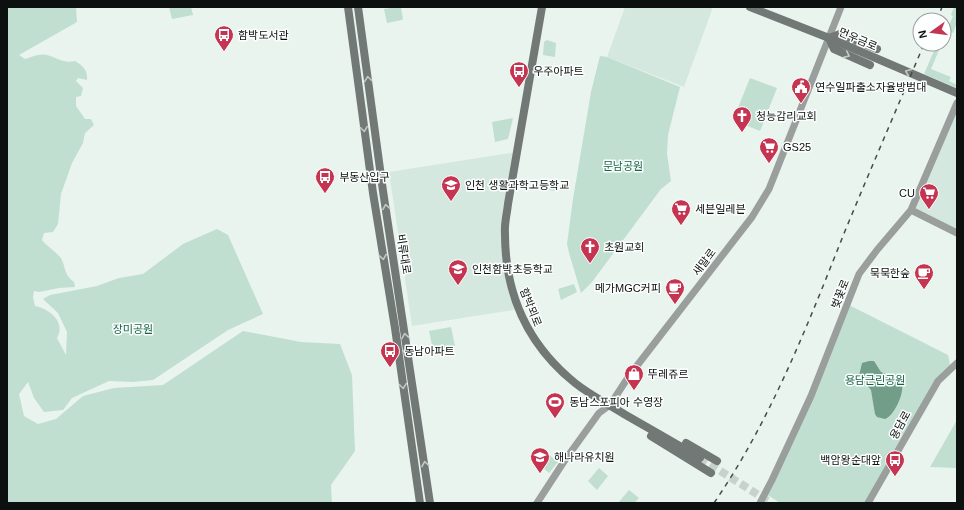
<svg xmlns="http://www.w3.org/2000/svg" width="964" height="510" font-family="Helvetica,'Noto Sans KR',sans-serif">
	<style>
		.built { fill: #d5e8df }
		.green { fill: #c0dfd0 }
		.water { fill: #729d89 }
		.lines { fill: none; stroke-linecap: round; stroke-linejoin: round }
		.secondary-tunnel { stroke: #c8d2cc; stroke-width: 8; stroke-dasharray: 8 4; stroke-linecap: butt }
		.tertiary { stroke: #9a9f9d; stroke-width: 7 }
		.secondary { stroke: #717875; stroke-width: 8 }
		.rail { stroke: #464c49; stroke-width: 1.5; stroke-dasharray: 5 5; stroke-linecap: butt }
		.oneway { stroke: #c4c9c7 }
		.labels { text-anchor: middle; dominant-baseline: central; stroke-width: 3; stroke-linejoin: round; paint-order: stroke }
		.poi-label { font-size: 11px; fill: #0c100e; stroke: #fcfffe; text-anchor: start }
		.street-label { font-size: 11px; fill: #0c100e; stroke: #fcfffe }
		.park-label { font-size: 11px; fill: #156247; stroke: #fcfffe }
	</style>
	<rect width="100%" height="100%" fill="#e9f4ee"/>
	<path class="built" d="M 625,7 L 713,7 L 684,87 L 607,57 Z
		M 957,103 L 957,233 L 911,210 Z
		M 517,152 L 504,232 L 519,309 L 412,326 L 389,172 Z"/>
	<path class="green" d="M 7,7 L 76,7 L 77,22 L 19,55 L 25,59 C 31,57 40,53 47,55 C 58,58 64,64 75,61 C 83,66 88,70 87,80 L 78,78 L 76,81 L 83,88 L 81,96 L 76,97 L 76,106 L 85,119 L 91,119 L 94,125 L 85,133 L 83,143 L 72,163 L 61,194 L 58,224 L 53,232 L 44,233 L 42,240 C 46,245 58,254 61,258 C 66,268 64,275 74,282 L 75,287 L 59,288 L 39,292 L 34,291 L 33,297 L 35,306 C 50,309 66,322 57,338 L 66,355 L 67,332 L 58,313 L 43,299 L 50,295 L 97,286 L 119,278 L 143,274 L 183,244 L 217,229 L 228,235 L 263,314 L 228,330 L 153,380 L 132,382 L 109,381 L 72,398 L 63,410 L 44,412 L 34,398 L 28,382 L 19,394 L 24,416 L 38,424 L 56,419 L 83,396 L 114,388 L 163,385 L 243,331 L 301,342 L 340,344 L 352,375 L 355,451 L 331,485 L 332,503 L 7,503 Z
		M 169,7 L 191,7 L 193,15 L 172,19 Z
		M 396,7 L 401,7 L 403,19 L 402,20 L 387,23 L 384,9 Z
		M 954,7 L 957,7 L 957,23 L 953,33 L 947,30 L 953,16 L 951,15 Z
		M 547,40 L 556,43 L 555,57 L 543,55 L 544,42 Z
		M 936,46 L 940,48 L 931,69 L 951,77 L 949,81 L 957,85 L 957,88 L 924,74 Z
		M 600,56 L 607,57 L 680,87 L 668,135 L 667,154 L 671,181 L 661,189 L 592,282 L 581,293 L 569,253 L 567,244 L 573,199 L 591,92 Z
		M 750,78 L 777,88 L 760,131 L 733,120 Z
		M 513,118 L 508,139 L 495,142 L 492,122 Z
		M 542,180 L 557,182 L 556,191 L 541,189 Z
		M 574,284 L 577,292 L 561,300 L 558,289 Z
		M 847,304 L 948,355 L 951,369 L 940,379 L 868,503 L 780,503 L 766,494 Z
		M 451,327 L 455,346 L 433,350 L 429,331 Z
		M 957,420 L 957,468 L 930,467 Z
		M 544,451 L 558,462 L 549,473 L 536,462 Z
		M 599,468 L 608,476 L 597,490 L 588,481 Z
		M 629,490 L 639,498 L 634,503 L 618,503 Z"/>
	<path class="water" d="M 869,361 L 874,361 L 881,372 L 896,378 L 902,385 C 904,394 894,416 885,419 L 877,417 L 875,414 L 871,390 L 859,376 L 862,363 Z"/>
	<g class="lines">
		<path class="secondary-tunnel" d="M 700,458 L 771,503"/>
		<path class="tertiary" d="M 911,210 L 957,233
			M 537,503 L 565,460 L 599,413 L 610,405 L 629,376 L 752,217 L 769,189 L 841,7
			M 760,503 L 772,480 L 811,396 L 859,274 L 877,250 L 911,210 L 957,103
			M 868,503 L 938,381 L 957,363"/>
		<path class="secondary" d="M 348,7 L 373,193 L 395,328 L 420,503
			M 358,7 L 383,191 L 430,503
			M 542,7 L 508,204 C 507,214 504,224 505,234 C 505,294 528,345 575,383 C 590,395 608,404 624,414 C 650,429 675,443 700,458
			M 750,7 L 829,38 L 957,93
			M 870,65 L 834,49 L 829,38 L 840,34 L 877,49
			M 651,436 L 711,473
			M 686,443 L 717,461"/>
		<path class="rail" d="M 937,20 L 942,7
			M 714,503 C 771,420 808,324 845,231 C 871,168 898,106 924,44"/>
	</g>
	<defs><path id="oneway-chevron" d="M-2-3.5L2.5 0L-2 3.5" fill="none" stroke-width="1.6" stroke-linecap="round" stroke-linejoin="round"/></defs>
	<g class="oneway">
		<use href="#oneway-chevron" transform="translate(847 55) rotate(24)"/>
		<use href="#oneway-chevron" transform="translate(908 72) rotate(-157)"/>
		<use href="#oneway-chevron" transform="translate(368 79) rotate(-98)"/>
		<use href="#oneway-chevron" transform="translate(364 129) rotate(82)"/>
		<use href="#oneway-chevron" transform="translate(386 207) rotate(-99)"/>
		<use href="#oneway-chevron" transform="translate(383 257) rotate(81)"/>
		<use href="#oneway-chevron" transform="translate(405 336) rotate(-99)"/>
		<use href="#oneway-chevron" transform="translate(403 386) rotate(82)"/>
		<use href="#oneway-chevron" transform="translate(425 464) rotate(-99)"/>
	</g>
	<defs>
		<symbol id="bus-pin" viewBox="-11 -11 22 30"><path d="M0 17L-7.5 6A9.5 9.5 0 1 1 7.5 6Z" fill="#c53551" stroke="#fcfffe"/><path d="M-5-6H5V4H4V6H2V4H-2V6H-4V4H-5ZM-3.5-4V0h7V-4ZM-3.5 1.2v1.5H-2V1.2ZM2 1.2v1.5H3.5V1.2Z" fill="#fff"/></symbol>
		<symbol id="civic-pin" viewBox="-11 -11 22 30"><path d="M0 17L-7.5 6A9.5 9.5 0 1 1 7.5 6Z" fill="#c53551" stroke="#fcfffe"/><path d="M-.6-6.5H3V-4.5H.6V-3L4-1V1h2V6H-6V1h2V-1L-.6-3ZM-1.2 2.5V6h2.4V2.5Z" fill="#fff"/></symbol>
		<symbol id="church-pin" viewBox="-11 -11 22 30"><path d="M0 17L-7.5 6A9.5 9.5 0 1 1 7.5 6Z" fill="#c53551" stroke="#fcfffe"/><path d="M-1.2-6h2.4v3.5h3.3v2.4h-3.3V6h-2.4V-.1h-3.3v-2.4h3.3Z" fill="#fff"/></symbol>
		<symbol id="supermarket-pin" viewBox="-11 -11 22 30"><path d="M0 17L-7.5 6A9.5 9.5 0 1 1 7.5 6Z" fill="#c53551" stroke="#fcfffe"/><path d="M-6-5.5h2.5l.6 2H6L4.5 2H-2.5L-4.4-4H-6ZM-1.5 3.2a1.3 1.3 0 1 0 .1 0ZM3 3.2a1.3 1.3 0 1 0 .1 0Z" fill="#fff"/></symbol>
		<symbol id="school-pin" viewBox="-11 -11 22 30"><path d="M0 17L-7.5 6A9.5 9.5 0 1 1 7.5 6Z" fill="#c53551" stroke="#fcfffe"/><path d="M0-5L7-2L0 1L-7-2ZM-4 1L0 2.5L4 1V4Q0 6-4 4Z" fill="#fff"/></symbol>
		<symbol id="cafe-pin" viewBox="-11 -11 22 30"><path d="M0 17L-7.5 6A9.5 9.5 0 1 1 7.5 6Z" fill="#c53551" stroke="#fcfffe"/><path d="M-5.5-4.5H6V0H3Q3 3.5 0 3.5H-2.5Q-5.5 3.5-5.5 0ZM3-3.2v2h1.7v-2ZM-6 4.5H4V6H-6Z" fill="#fff"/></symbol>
		<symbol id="shop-pin" viewBox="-11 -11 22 30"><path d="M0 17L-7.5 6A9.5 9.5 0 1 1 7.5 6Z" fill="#c53551" stroke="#fcfffe"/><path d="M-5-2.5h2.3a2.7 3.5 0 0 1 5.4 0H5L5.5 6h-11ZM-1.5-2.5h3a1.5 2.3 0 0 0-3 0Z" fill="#fff"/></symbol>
		<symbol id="stadium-pin" viewBox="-11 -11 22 30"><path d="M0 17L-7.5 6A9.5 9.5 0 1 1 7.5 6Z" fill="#c53551" stroke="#fcfffe"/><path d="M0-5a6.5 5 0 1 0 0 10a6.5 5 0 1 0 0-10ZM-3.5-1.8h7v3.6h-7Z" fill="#fff"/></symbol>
	</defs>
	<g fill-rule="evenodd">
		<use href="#bus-pin" x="213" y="24" width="22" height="30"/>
		<use href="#bus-pin" x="508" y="60" width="22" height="30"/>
		<use href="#civic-pin" x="790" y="76" width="22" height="30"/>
		<use href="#church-pin" x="731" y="105" width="22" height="30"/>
		<use href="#supermarket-pin" x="758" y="136" width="22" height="30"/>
		<use href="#bus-pin" x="314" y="166" width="22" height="30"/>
		<use href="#school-pin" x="440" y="174" width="22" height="30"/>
		<use href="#supermarket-pin" x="918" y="182" width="22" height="30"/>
		<use href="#supermarket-pin" x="670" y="198" width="22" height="30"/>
		<use href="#church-pin" x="579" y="236" width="22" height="30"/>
		<use href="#school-pin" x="447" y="258" width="22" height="30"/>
		<use href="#cafe-pin" x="913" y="262" width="22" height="30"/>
		<use href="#cafe-pin" x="664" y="277" width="22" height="30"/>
		<use href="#bus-pin" x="379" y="340" width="22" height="30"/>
		<use href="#shop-pin" x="623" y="363" width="22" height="30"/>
		<use href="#stadium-pin" x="544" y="391" width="22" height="30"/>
		<use href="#school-pin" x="529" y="446" width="22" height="30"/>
		<use href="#bus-pin" x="884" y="449" width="22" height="30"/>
	</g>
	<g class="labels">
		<g class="poi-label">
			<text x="238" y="35">함박도서관</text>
			<text x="533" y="71">우주아파트</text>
			<text x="815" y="87">연수일파출소자율방범대</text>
			<text x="756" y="116">청능감리교회</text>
			<text x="783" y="147">GS25</text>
			<text x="339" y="177">부동산입구</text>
			<text x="465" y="185">인천 생활과학고등학교</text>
			<text x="915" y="193" text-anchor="end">CU</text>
			<text x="695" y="209">세븐일레븐</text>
			<text x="604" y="247">초원교회</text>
			<text x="472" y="269">인천함박초등학교</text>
			<text x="910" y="273" text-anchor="end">묵묵한숲</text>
			<text x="661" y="288" text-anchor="end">메가MGC커피</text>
			<text x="404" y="351">동남아파트</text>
			<text x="648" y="374">뚜레쥬르</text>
			<text x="569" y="402">동남스포피아 수영장</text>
			<text x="554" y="457">해나라유치원</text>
			<text x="881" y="460" text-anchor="end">백암왕순대앞</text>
		</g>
		<g class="street-label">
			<text transform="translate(858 39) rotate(23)">먼우금로</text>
			<text transform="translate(404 254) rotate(81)">비류대로</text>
			<text transform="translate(704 262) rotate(-53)">새말로</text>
			<text transform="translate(840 294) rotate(-68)">벚꽃로</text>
			<text transform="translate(531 307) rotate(68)">함박뫼로</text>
			<text transform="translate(900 425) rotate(-61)">용담로</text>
		</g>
		<g class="park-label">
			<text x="623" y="166">문남공원</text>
			<text x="133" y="329">장미공원</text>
			<text x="875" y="380">용담근린공원</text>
		</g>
	</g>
	<rect width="964" height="510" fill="none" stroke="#0c100e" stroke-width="16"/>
	<g transform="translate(932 32) rotate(256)"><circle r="19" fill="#fcfffe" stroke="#9c9f9e"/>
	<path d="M0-3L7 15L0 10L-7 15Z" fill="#c53551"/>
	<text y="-6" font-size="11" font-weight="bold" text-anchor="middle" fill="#0c100e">N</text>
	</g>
</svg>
